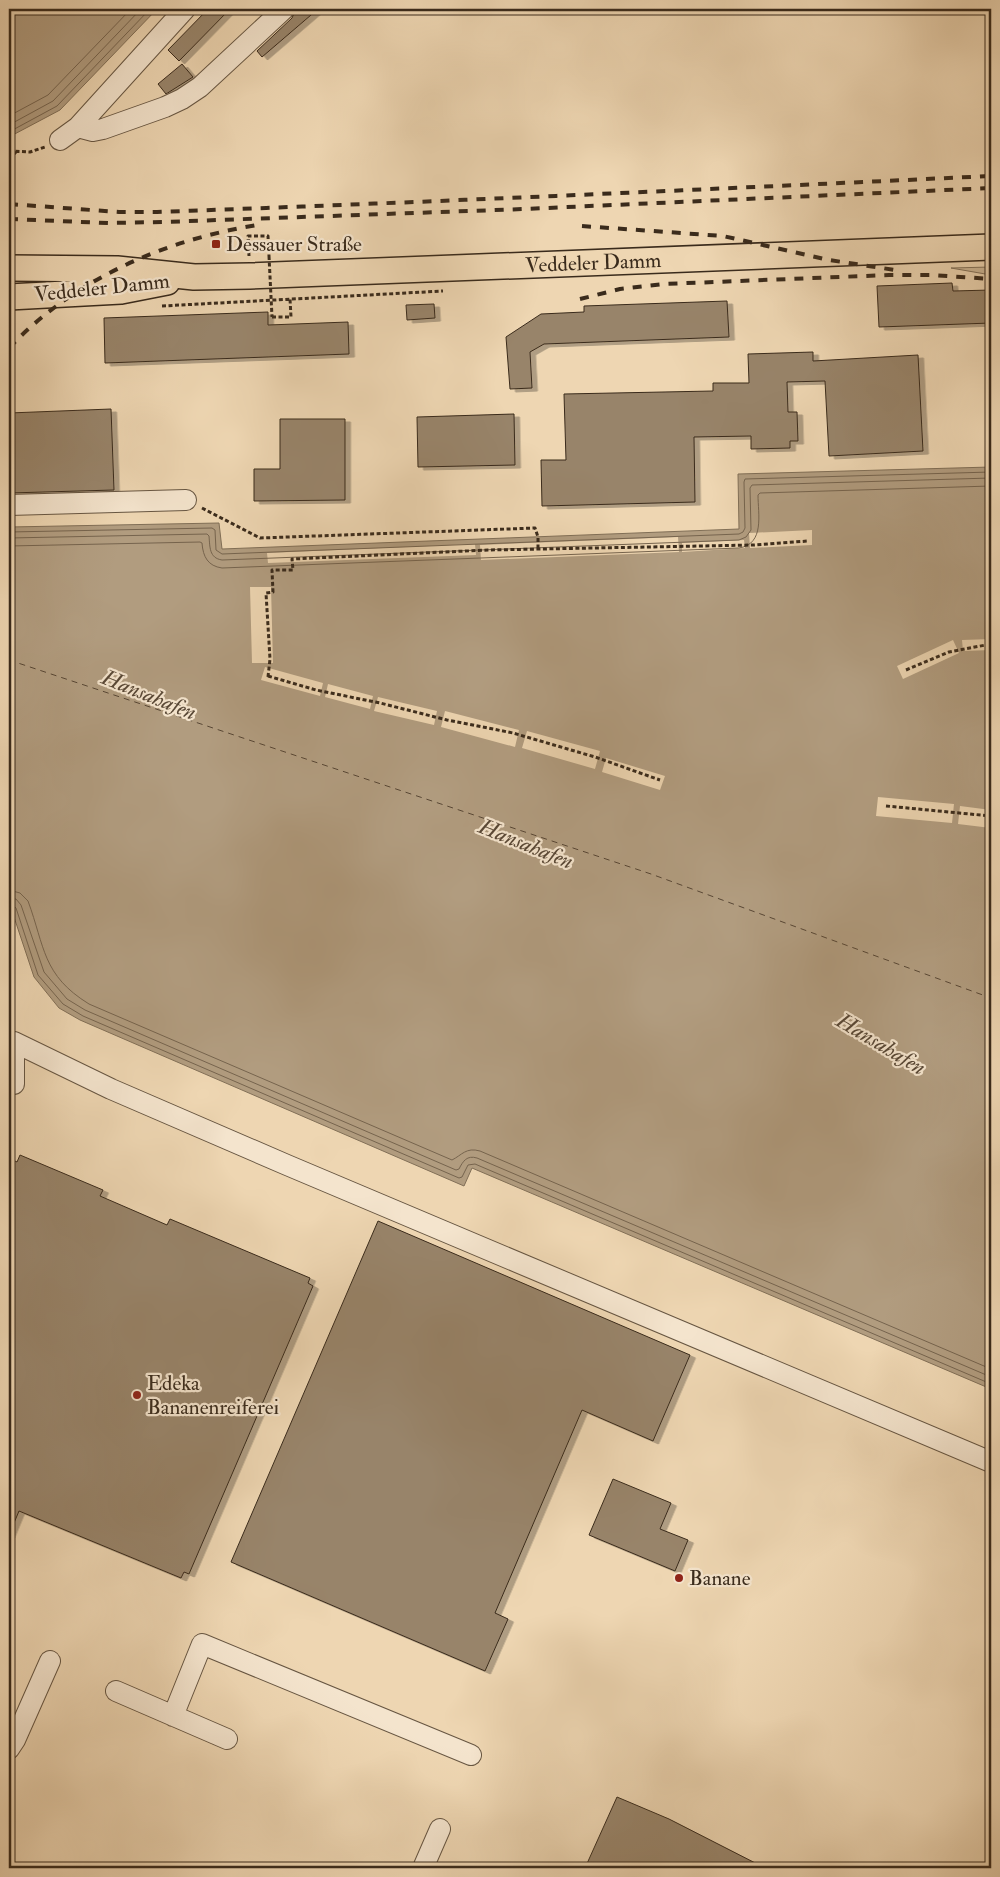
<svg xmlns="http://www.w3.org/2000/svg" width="1000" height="1877" font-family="'IM FELL Double Pica',serif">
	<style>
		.green { fill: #cfb998; stroke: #84725a }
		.water { fill: #b19c7f; stroke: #816f57 }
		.pier { fill: #eed6b2 }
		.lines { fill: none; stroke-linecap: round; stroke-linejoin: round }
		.shore { stroke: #76644e; stroke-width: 1 }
		.ferry { stroke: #584735; stroke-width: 1; stroke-dasharray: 6 5; stroke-linecap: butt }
		.building { fill: #98846a; stroke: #3a2b1c; filter: url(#shadow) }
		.minor-casing { stroke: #675642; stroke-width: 22 }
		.major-casing { stroke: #3a2b1c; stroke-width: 28 }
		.path { stroke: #3a2b1c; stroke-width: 3; stroke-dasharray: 4 2.5; stroke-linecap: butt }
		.minor { stroke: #f4e4cd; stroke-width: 20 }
		.major { stroke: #eed6b2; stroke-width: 25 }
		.rail { stroke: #3a2b1c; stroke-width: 4; stroke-dasharray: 9 9; stroke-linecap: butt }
		.path-bridge { stroke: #3a2b1c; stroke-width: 3; stroke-dasharray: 4 2.5; stroke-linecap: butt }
		.poi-dot { fill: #8f2418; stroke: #f4e4cd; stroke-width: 2 }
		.labels { text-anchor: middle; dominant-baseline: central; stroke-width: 4.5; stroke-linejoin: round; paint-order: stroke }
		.poi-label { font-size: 21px; fill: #3a2b1c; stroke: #f4e4cd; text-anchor: start }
		.street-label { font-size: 21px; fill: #3a2b1c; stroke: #f4e4cd }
		.water-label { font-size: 22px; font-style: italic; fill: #584735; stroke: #f4e4cd }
	</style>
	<defs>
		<filter id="shadow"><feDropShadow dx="5.5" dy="3" stdDeviation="0" flood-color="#0004"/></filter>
	</defs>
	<rect width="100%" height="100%" fill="#eed6b2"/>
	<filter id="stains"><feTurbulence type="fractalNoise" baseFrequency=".004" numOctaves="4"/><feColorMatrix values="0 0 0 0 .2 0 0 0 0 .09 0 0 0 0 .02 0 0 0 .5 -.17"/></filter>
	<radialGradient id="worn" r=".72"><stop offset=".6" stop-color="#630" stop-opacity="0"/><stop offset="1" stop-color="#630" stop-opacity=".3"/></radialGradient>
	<path class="green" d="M 991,267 L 991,275 L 951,268 Z"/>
	<path class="water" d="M 9,9 L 157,9 L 60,110 L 9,137 Z
		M 991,467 L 991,1389 L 472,1168 L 464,1186 L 80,1020 L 59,1008 L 34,977 L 9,902 L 9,527 L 219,523 L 222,549 L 739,529 L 738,474 Z"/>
	<path class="pier" d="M 812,530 L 812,545 L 750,548 L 749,533 Z
		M 678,537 L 679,552 L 481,560 L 480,545 Z
		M 744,540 L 745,548 L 682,552 L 682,543 Z
		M 475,544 L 476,555 L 268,563 L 267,553 Z
		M 250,587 L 271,587 L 273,663 L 252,663 Z
		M 991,639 L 991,650 L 963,651 L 962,640 Z
		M 953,640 L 959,653 L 903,679 L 897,666 Z
		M 265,667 L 323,683 L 320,696 L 261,680 Z
		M 328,684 L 373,696 L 370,709 L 325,697 Z
		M 378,697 L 437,711 L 434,725 L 374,711 Z
		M 445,711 L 519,730 L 515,747 L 441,727 Z
		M 527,731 L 600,751 L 595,769 L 522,748 Z
		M 606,758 L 665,776 L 660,790 L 602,772 Z
		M 878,797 L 954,804 L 952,823 L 876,816 Z
		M 960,806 L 991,810 L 991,828 L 958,824 Z"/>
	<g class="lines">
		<path class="shore" d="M 9,116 L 48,95 L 131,9
			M 9,125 L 53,101 L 141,9
			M 9,132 L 57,106 L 150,9
			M 9,532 L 212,528 L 215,530 L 216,550 L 222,554 L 739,534 L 743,532 L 745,528 L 744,482 L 745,479 L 991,472
			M 9,538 L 207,534 L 209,536 C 210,547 209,558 222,560 L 739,540 L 746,537 L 751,530 L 750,488 L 752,485 L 991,478
			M 9,546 L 200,542 L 202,543 C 203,557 208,566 222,568 L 739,548 C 765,544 758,514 758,495 L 760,493 L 991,486
			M 9,890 L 20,893 L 28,901 C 45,947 42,975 89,1004 L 452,1160 C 462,1155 466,1147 480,1151 L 991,1369
			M 9,898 L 16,899 L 21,905 L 44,972 L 67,999 L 85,1010 L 456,1170 L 459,1169 C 463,1161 467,1155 477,1158 L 991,1377
			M 9,904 L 13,905 L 16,908 L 38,975 L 63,1004 L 83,1016 L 459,1178 L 462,1177 L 468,1165 L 475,1164 L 991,1384"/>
		<path class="ferry" d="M 9,660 L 651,874 L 991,998"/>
	</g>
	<path class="building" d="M 208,9 L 230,9 L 179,61 L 168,50 Z
		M 296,9 L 318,9 L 262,57 L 257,51 L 292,18 Z
		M 182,64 L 193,77 L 166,94 L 158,84 Z
		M 952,283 L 953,291 L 991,290 L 991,323 L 879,327 L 877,286 Z
		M 727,301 L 729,337 L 544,344 L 530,352 L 532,388 L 510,389 L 506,337 L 541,314 L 584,312 L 584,306 Z
		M 434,304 L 435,318 L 407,320 L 406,305 Z
		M 268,312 L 268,325 L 348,322 L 349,354 L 105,363 L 104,318 Z
		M 813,352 L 813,361 L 918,355 L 923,451 L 829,456 L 825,381 L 787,382 L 788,412 L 797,412 L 798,441 L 790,441 L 790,448 L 751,449 L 751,436 L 694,437 L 695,502 L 542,506 L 541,460 L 566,460 L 564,394 L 713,391 L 713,383 L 749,383 L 748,354 Z
		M 111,409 L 114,490 L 9,493 L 9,413 Z
		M 514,414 L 515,465 L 418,467 L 417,417 Z
		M 280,419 L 345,419 L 345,500 L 254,501 L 254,469 L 280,469 Z
		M 20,1155 L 103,1190 L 100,1196 L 167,1225 L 170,1219 L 310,1278 L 308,1283 L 313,1286 L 189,1574 L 184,1572 L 181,1578 L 19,1511 L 9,1535 L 9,1158 L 17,1162 Z
		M 378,1221 L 690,1355 L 653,1441 L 582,1410 L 495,1613 L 508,1619 L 485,1671 L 231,1562 Z
		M 613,1479 L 671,1503 L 660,1529 L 688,1540 L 675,1571 L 589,1535 Z
		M 617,1797 L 669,1819 L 765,1868 L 585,1868 Z"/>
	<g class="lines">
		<defs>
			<path id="minor" d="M 78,127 L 93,131 L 103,129 L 165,107 L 182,99 L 200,87 L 284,9
				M 60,140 L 78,127 L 185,9
				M 9,505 L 186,500
				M 14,1084 L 14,1042 L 111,1089 L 287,1165 L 991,1462
				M 116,1691 L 227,1739
				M 173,1716 L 202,1644 L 471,1755
				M 9,1749 L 15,1740 L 50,1661
				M 423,1868 L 440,1829"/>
			<g id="major">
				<path id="s1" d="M 9,268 L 117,269 L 194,277 L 250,276 L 991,247"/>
				<path d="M 9,297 L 121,291 L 167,282"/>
			</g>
		</defs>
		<use href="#minor" class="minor-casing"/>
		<use href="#major" class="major-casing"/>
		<path class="path" d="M 9,151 L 30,152 L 45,147
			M 9,159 L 16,152
			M 249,256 L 248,236 L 268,236 L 269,256
			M 162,306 L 443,291
			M 272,317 L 291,317 L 290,299
			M 202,508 L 260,538 L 535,528 L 538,537 L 538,549
			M 906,670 L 949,652 L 991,644
			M 268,676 L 316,690 L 380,703 L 447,720 L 513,733 L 595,757 L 660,780
			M 268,677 L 270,659 L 266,593 L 273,592 L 272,570 L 293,570 L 292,559 L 488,550 L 754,545 L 808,541
			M 886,806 L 991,816"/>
		<use href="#minor" class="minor"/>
		<use href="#major" class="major"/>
		<path class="rail" d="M 9,204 L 119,212 L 157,212 C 435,202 713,189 991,176
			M 9,219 L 108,223 L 163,222 L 524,209 L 991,188
			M 582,226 L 723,236 L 829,260 L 895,270
			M 580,299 L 620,289 L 664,284 L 889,275 L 932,275 L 991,279
			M 9,348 C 74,279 165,240 257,225"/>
		<path class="path-bridge" d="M 269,256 L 272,317"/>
	</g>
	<g class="poi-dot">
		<rect x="211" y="239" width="10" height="10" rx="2.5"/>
		<circle cx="137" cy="1395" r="5"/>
		<circle cx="679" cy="1578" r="5"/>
	</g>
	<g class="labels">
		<g class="poi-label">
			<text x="226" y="244">Dessauer Straße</text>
			<text x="147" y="1383">Edeka<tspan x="147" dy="24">Bananenreiferei</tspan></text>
			<text x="689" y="1578">Banane</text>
		</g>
		<g class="street-label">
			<text stroke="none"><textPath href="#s1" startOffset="585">Veddeler Damm</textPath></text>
			<text transform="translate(102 288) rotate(-6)">Veddeler Damm</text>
		</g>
		<g class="water-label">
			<text transform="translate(149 695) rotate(22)">Hansahafen</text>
			<text transform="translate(526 844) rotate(22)">Hansahafen</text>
			<text transform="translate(881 1044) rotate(31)">Hansahafen</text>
		</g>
	</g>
	<rect width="1000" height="1877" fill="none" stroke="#eed6b2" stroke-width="30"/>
	<rect x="10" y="10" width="980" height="1857" fill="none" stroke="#3a2b1c" stroke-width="2.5"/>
	<rect x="15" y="15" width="970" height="1847" fill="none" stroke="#3a2b1c"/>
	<rect width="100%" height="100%" filter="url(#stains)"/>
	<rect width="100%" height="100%" fill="url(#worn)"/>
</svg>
